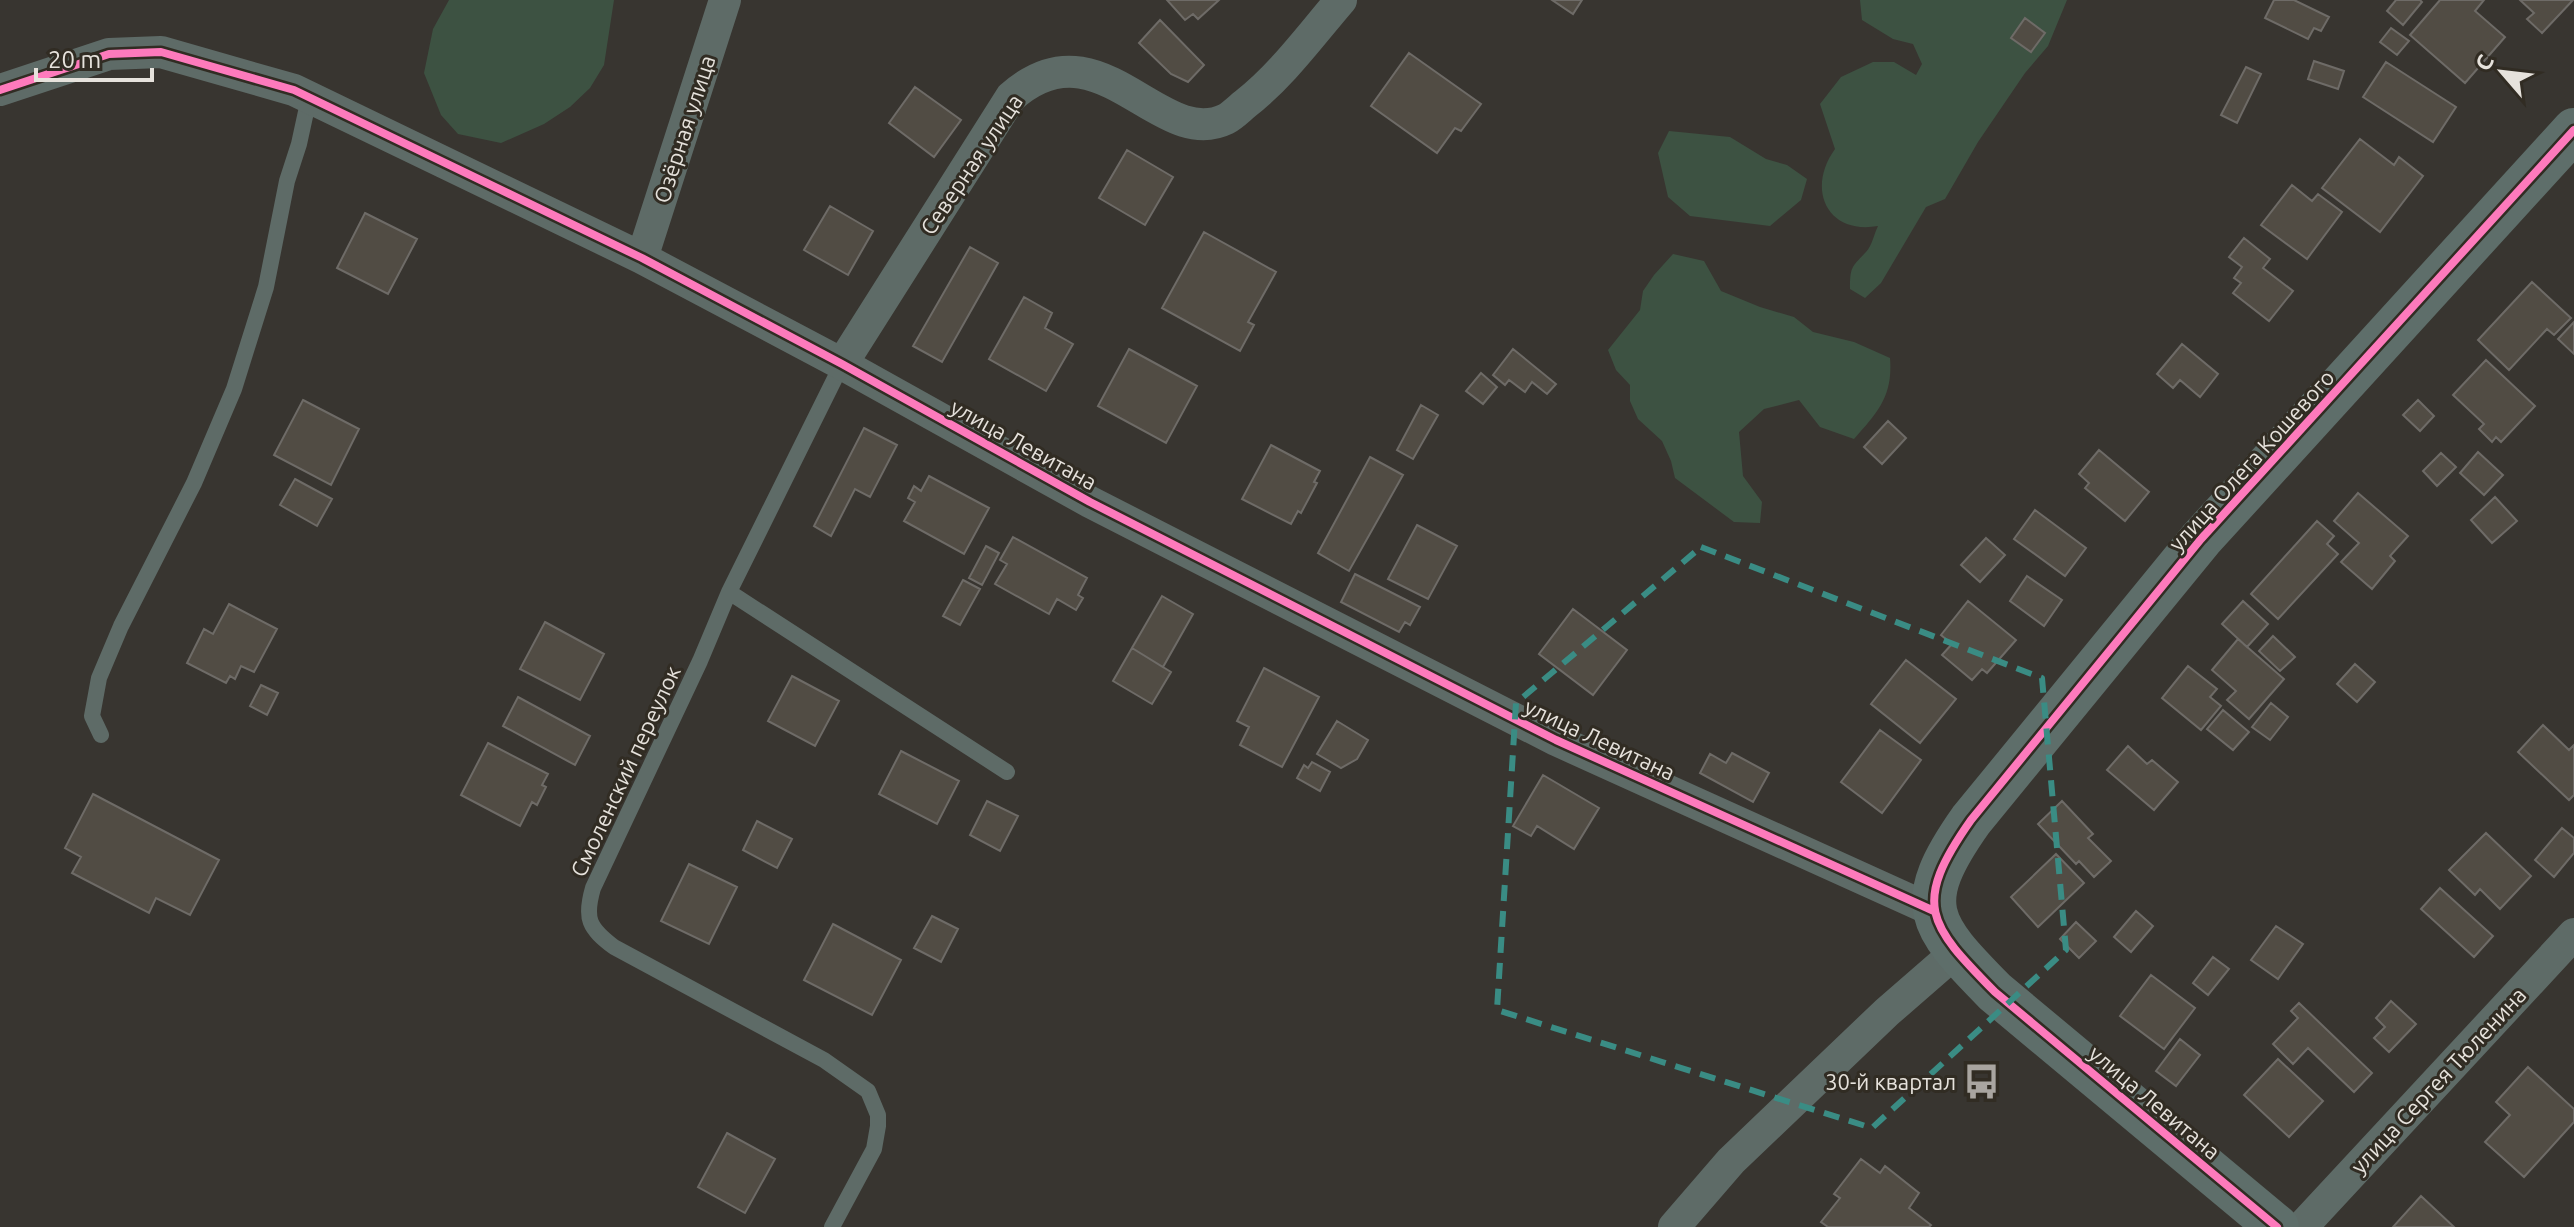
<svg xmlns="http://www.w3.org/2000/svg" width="2574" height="1227" font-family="Ubuntu,sans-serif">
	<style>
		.green { fill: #3d5242 }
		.building { fill: #514c44; stroke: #6e6b67; stroke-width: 2 }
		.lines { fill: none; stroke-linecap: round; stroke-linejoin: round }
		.lane { stroke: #5e6b67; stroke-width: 16 }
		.street { stroke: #5e6b67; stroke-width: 32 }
		.secondary { stroke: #5e6e6a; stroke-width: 44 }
		.cycleway-casing { stroke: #312c23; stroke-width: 13 }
		.cycleway { stroke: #fd7abc; stroke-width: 8 }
		.marked { fill: none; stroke: #3a8c84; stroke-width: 6; stroke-dasharray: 16 10; stroke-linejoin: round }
		.labels { text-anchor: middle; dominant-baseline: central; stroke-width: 6; stroke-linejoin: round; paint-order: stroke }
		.street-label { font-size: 22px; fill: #e6e2dc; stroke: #312c23 }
		.poi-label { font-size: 22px; fill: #e6e2dc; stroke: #312c23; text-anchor: end }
	</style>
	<rect width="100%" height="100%" fill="#383530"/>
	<path class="green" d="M 449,0 L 614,0 L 604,65 L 590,88 L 570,107 L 544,124 L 501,143 L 458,134 L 441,115 L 424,73 L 433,29 Z
		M 1860,0 L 2067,0 L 2048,46 L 2025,73 L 1978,142 L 1945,199 L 1926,207 L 1881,283 L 1865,298 L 1850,289 C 1850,266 1852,267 1866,252 C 1872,246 1874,234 1878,226 C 1827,235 1806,189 1835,149 L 1820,104 L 1841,77 L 1873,62 L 1894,62 L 1916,75 L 1922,64 L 1913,44 L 1893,39 L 1862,20 Z
		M 1669,131 L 1730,137 L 1766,159 L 1787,165 L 1807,179 L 1801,200 L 1770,226 L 1690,216 L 1668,197 L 1658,153 Z
		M 1673,254 L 1704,261 L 1721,291 L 1760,307 L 1794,317 L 1813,332 L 1854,342 L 1890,358 C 1893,396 1878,412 1854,439 L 1820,427 L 1799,400 L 1764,409 L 1739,432 L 1743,476 L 1762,502 L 1760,523 L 1734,522 L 1675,478 L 1671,461 L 1662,441 L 1638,419 L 1630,401 L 1630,385 L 1616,370 L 1608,350 L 1640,310 L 1643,291 L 1654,275 Z"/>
	<path class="building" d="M 1167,0 L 1219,0 L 1198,19 L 1193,14 L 1185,20 Z
		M 1552,0 L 1582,0 L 1573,14 Z
		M 2274,0 L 2294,0 L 2329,17 L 2321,31 L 2314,28 L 2308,39 L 2265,18 Z
		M 2396,0 L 2420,0 L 2422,2 L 2403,25 L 2387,11 Z
		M 2440,0 L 2484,0 L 2475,11 L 2505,37 L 2465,83 L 2410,35 Z
		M 2520,0 L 2573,0 L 2542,33 L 2527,19 L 2534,13 Z
		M 2025,18 L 2045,33 L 2031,52 L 2011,38 Z
		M 1160,20 L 1204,65 L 1188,82 L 1171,74 L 1139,43 Z
		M 2391,28 L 2409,41 L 2397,55 L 2380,42 Z
		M 1409,53 L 1481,104 L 1461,131 L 1455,128 L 1437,153 L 1371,106 Z
		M 2314,61 L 2344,71 L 2338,89 L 2308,79 Z
		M 2386,62 L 2456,107 L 2433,142 L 2363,97 Z
		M 2246,67 L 2261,74 L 2237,123 L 2221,115 Z
		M 915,87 L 961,120 L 934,157 L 889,123 Z
		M 2360,139 L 2394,165 L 2399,157 L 2423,176 L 2380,232 L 2322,188 Z
		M 1127,150 L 1173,177 L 1145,225 L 1099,198 Z
		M 2292,185 L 2312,201 L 2318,194 L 2342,212 L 2307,259 L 2261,225 Z
		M 830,206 L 873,231 L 848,275 L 804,250 Z
		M 365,213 L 417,239 L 388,294 L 337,268 Z
		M 1204,232 L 1276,272 L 1248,322 L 1254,325 L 1240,351 L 1162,308 Z
		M 2244,238 L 2270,259 L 2263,268 L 2293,291 L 2269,321 L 2233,293 L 2241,283 L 2234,278 L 2242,267 L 2229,257 Z
		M 970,247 L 998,263 L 942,362 L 913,346 Z
		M 2532,282 L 2571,318 L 2554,335 L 2547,329 L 2509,370 L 2478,340 Z
		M 1024,297 L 1052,313 L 1045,328 L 1073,344 L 1046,391 L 989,359 Z
		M 2574,322 L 2574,354 L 2558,339 Z
		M 2182,344 L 2218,374 L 2200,397 L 2180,380 L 2173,388 L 2157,374 Z
		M 1129,349 L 1197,386 L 1166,443 L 1098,406 Z
		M 1513,349 L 1556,384 L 1547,394 L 1532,382 L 1525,392 L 1509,380 L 1505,385 L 1493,375 Z
		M 2486,360 L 2535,406 L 2501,442 L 2496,437 L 2492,442 L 2479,429 L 2484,424 L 2453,395 Z
		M 1481,373 L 1497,387 L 1483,404 L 1466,391 Z
		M 303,400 L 359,429 L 331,485 L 274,455 Z
		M 2418,400 L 2434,416 L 2420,431 L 2403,415 Z
		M 1421,405 L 1438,415 L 1413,459 L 1397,450 Z
		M 1888,421 L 1906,438 L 1882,464 L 1864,447 Z
		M 864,428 L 897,445 L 870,497 L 855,489 L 831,536 L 814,526 Z
		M 1271,445 L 1320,471 L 1314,482 L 1317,483 L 1301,513 L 1298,511 L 1291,524 L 1242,499 Z
		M 2099,450 L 2149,492 L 2125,521 L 2085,488 L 2089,483 L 2079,474 Z
		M 2478,452 L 2503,475 L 2484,495 L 2460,473 Z
		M 2441,453 L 2456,467 L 2437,486 L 2423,471 Z
		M 1370,457 L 1403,475 L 1349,571 L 1318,553 Z
		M 929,476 L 989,508 L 964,554 L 904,521 L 915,502 L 908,498 L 914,486 L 921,491 Z
		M 295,479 L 332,499 L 317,526 L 280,505 Z
		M 2358,493 L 2408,536 L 2390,556 L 2395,561 L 2372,589 L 2341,562 L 2359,543 L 2334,521 Z
		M 2495,497 L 2517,521 L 2492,543 L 2471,520 Z
		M 2035,510 L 2086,548 L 2065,576 L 2014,539 Z
		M 2317,521 L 2334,536 L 2327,544 L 2338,554 L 2278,619 L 2251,594 Z
		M 1417,525 L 1457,546 L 1428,599 L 1388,579 Z
		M 1013,537 L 1087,578 L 1078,595 L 1083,598 L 1076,610 L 1057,599 L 1049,614 L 995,584 L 1007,564 L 1000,560 Z
		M 1986,538 L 2005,555 L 1980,582 L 1961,565 Z
		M 986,546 L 999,553 L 982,585 L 969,578 Z
		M 1355,574 L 1420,607 L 1410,625 L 1405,622 L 1399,632 L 1341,602 Z
		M 2027,576 L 2062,600 L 2044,626 L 2010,601 Z
		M 963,580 L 980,589 L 960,625 L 943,616 Z
		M 1162,596 L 1193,614 L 1163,667 L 1132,648 Z
		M 1968,601 L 2016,640 L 1987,673 L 1982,669 L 1972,680 L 1942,655 L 1952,644 L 1941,635 Z
		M 2243,601 L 2268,624 L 2247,647 L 2222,624 Z
		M 229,604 L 277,629 L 254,672 L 241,666 L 235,679 L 230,676 L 226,683 L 187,663 L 204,629 L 213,634 Z
		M 1573,609 L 1627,650 L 1593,695 L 1539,654 Z
		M 545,622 L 604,654 L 580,700 L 520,669 Z
		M 2273,636 L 2295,657 L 2280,671 L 2259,651 Z
		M 2238,639 L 2284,679 L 2249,719 L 2227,700 L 2236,691 L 2212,670 Z
		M 1132,648 L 1171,672 L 1152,704 L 1113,681 Z
		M 1906,660 L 1956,699 L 1920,743 L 1871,704 Z
		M 2355,664 L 2375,682 L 2357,702 L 2337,684 Z
		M 2188,666 L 2217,689 L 2210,697 L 2221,706 L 2201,730 L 2162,698 Z
		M 1264,668 L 1319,697 L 1282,767 L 1240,745 L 1249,727 L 1237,721 Z
		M 792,676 L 839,701 L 815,746 L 768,721 Z
		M 261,685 L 278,693 L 267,715 L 250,706 Z
		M 518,697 L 590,736 L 575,765 L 503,726 Z
		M 2271,703 L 2288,717 L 2270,740 L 2252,727 Z
		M 2223,710 L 2249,732 L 2233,750 L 2207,729 Z
		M 1337,721 L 1368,740 L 1357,759 L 1341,768 L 1317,754 Z
		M 2543,725 L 2569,750 L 2574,745 L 2574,795 L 2569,800 L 2518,752 Z
		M 1880,730 L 1921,760 L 1882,813 L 1841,782 Z
		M 488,743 L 548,774 L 542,785 L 546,787 L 537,805 L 532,802 L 520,826 L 461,795 Z
		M 2128,746 L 2147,764 L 2152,760 L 2178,782 L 2154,810 L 2107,770 Z
		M 901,751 L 959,781 L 937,824 L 879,794 Z
		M 1732,753 L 1769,773 L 1753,802 L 1700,773 L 1710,754 L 1726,763 Z
		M 1312,762 L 1330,772 L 1320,791 L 1297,778 L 1304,765 L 1308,768 Z
		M 1543,775 L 1599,808 L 1574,849 L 1537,826 L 1531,836 L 1513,826 Z
		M 93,794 L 219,860 L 190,915 L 156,898 L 149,913 L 72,873 L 81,857 L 65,848 Z
		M 987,801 L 1018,816 L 1000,851 L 970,835 Z
		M 2062,801 L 2093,834 L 2088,838 L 2111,861 L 2094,877 L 2079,861 L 2076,864 L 2038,824 Z
		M 757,821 L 792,839 L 777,868 L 743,850 Z
		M 2562,828 L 2574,838 L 2574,853 L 2554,877 L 2535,860 Z
		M 2486,833 L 2531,876 L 2500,909 L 2480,889 L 2475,895 L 2449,870 Z
		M 2056,854 L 2084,883 L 2038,927 L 2011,897 Z
		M 689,864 L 737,887 L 709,944 L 661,921 Z
		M 2440,888 L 2493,936 L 2474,957 L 2421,909 Z
		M 2136,911 L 2153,926 L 2131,952 L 2114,937 Z
		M 932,916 L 958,929 L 941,962 L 914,948 Z
		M 2076,922 L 2096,941 L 2079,958 L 2060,939 Z
		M 833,924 L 901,960 L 872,1015 L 804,980 Z
		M 2276,926 L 2303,944 L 2278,979 L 2251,960 Z
		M 2213,957 L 2229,969 L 2208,995 L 2193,983 Z
		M 2151,975 L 2195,1008 L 2164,1049 L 2120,1016 Z
		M 2391,1001 L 2416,1024 L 2389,1052 L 2374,1038 L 2385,1027 L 2376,1018 Z
		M 2299,1003 L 2372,1073 L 2354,1092 L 2308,1048 L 2293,1064 L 2273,1044 L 2298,1018 L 2291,1011 Z
		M 2180,1039 L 2200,1055 L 2176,1086 L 2156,1071 Z
		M 2278,1059 L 2323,1101 L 2289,1137 L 2244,1095 Z
		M 2528,1067 L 2574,1109 L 2574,1122 L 2524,1177 L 2485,1142 L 2510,1115 L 2496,1102 Z
		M 727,1133 L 775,1159 L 745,1213 L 698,1187 Z
		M 1861,1159 L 1880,1173 L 1885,1166 L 1919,1193 L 1909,1208 L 1931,1225 L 1929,1227 L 1828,1227 L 1821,1222 L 1840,1198 L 1834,1194 Z
		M 2421,1196 L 2454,1227 L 2393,1227 Z"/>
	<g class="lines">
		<path class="lane" d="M 729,592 L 1007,772
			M 101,735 L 92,716 L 99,678 L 121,626 L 194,483 L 234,389 L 266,287 L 287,181 L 299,144 L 309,98
			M 832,1227 L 874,1149 L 878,1126 L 878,1115 L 868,1091 L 824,1060 L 614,947 C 589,928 584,919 593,888 L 700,661 L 729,592 L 842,364"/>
		<path class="street" d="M 0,90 L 109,54 L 161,52 L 294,90 L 642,258 L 842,364 L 1090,502 L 1556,740 L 1934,911
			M 642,258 L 725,0
			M 842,364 L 1011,97 C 1099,18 1159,152 1226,119 C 1232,116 1239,109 1245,104 C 1282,75 1310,36 1341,0
			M 1674,1227 L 1731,1161 L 1887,1012 L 1956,952
			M 2302,1227 L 2574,934"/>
		<path class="secondary" d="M 2277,1227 L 1995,992 C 1928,924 1911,905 1971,820 L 2201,539 L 2574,130"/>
		<defs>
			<path id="cycleway" d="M 0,90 L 109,54 L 161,52 L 294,90 L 642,258 L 842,364 L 1090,502 L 1556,740 L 1934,911
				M 2277,1227 L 1995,992 C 1928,924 1911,905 1971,820 L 2201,539 L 2574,130"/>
		</defs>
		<use href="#cycleway" class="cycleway-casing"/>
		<use href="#cycleway" class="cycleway"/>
	</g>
	<path class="marked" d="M 1701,547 L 2042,678 L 2066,950 L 1872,1128 L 1497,1010 L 1516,703 Z"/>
	<defs>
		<symbol id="bus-bare" viewBox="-9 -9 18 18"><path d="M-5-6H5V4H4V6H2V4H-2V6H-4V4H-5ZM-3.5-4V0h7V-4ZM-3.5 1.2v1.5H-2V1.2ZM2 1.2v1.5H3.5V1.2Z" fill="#a9a5a0" stroke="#312c23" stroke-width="2.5" paint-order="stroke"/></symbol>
	</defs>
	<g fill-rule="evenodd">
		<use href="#bus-bare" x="1956" y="1056" width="51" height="51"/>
	</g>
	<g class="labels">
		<g class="street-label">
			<text transform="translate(684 129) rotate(-72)">Озёрная улица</text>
			<text transform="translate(971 164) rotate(-56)">Северная улица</text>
			<text transform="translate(1024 444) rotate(29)">улица Левитана</text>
			<text transform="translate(2251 460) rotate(-48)">улица Олега Кошевого</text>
			<text transform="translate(1600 739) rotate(25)">улица Левитана</text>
			<text transform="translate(625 771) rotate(-65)">Смоленский переулок</text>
			<text transform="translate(2438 1080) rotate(-47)">улица Сергея Тюленина</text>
			<text transform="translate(2155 1102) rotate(40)">улица Левитана</text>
		</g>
		<g class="poi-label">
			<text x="1956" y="1081">30-й квартал</text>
		</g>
	</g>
	<g transform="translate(2502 72) rotate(298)" stroke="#312c23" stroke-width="6" paint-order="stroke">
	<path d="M0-6L14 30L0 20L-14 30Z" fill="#e6e2dc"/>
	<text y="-12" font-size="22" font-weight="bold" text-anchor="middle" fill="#e6e2dc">С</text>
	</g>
	<path d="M36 68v12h116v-12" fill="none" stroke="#e6e2dc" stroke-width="4"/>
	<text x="48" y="68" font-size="24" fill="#e6e2dc" stroke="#312c23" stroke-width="6" paint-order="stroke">20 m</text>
</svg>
